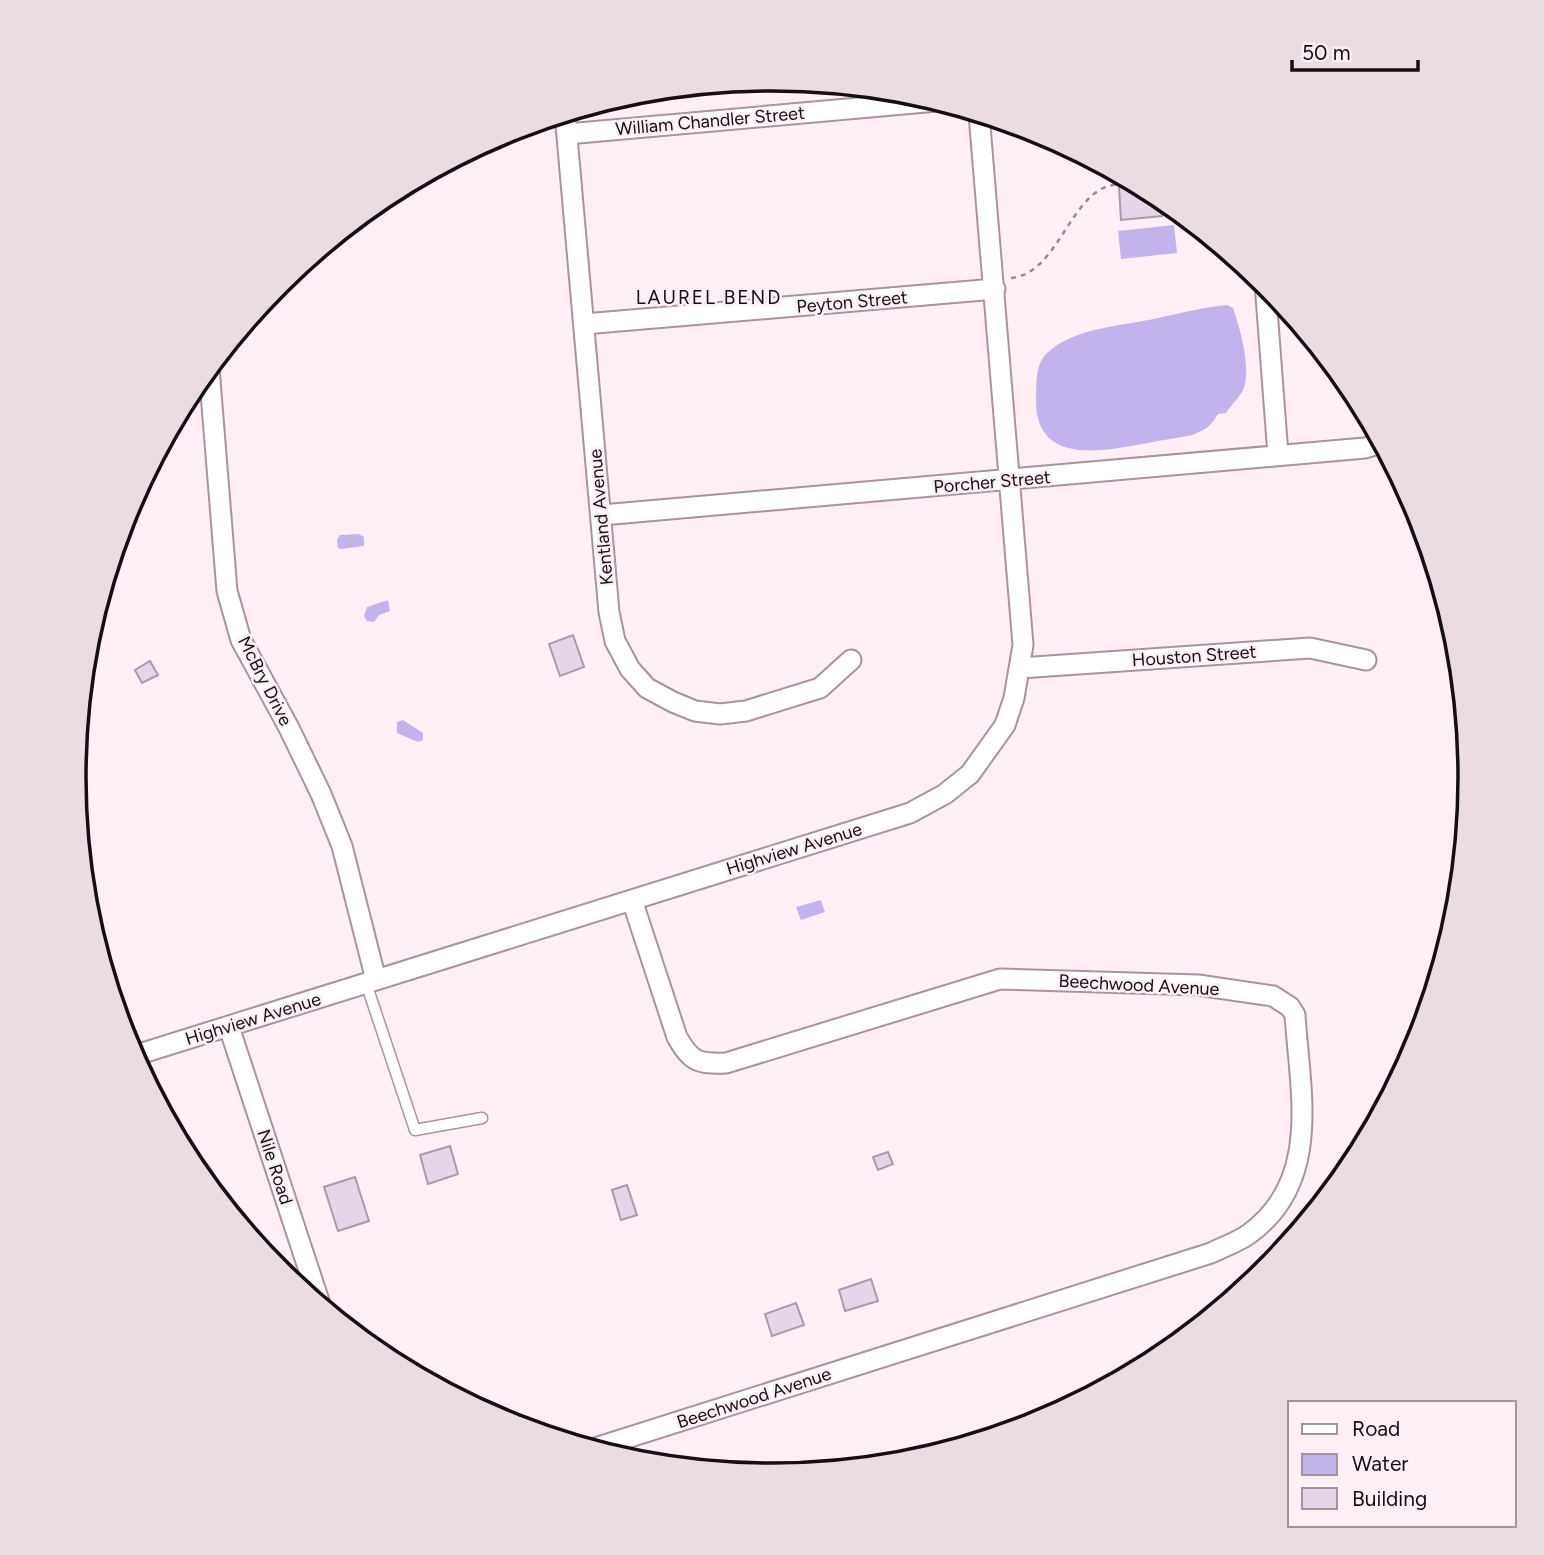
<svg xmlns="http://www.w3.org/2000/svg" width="1544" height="1555" font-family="Figtree,sans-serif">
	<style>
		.water { fill: #c2b3ed }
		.building { fill: #e5d5e8; stroke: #a99aac; stroke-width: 2 }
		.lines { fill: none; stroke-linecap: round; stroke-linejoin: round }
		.service-casing { stroke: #aa939f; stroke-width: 13 }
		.minor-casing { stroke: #aa939f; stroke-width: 23 }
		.path { stroke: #978b91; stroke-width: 2.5; stroke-dasharray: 5 5; stroke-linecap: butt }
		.service { stroke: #fff; stroke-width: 10 }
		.minor { stroke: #fff; stroke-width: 19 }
		.labels { text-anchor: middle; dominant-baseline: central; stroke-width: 5; stroke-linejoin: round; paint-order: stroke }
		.street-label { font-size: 18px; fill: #150e12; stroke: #feeef6 }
		.neighbourhood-label { font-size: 19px; letter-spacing: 2px; fill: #150e12; stroke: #feeef6 }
		.rim { fill: none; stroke: #150e12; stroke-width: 3.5 }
	</style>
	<rect width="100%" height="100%" fill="#feeef6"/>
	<path class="water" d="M 1174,225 L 1177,253 L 1121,259 L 1118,231 Z
		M 1227,305 L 1233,308 C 1240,328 1252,370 1243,390 C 1239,398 1231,405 1226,413 L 1218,414 C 1205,438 1183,436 1158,441 C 1113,449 1034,471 1036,398 C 1037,382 1035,365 1047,353 C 1075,327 1123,326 1158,318 C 1181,313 1204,307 1227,305 Z
		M 359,534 L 364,537 L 364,546 L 341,549 L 338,548 L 337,540 L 340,535 Z
		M 388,600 L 390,611 L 379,615 L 374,622 L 367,621 L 364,616 L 367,607 Z
		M 403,720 L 423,733 L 423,740 L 418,742 L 397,733 L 397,722 Z
		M 821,900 L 825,912 L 801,920 L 796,907 Z"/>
	<path class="building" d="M 1139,185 L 1160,197 L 1162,216 L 1121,220 L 1119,187 Z
		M 573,635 L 584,667 L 560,676 L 549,644 Z
		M 150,661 L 158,675 L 142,683 L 135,670 Z
		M 450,1146 L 458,1174 L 428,1184 L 420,1155 Z
		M 888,1152 L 893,1164 L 878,1170 L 873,1157 Z
		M 355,1177 L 369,1221 L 338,1231 L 324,1187 Z
		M 627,1185 L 637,1215 L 621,1220 L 612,1190 Z
		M 871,1279 L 878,1301 L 845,1311 L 839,1290 Z
		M 796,1303 L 804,1325 L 772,1336 L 765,1314 Z"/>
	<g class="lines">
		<defs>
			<path id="service" d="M 366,983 L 415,1130 L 482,1118"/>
			<path id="minor" d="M 565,114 L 609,612 L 615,641 L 630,669 L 647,688 L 673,702 L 695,711 L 720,714 L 746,711 L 820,688 L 851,660
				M 567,134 L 937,101
				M 1265,283 L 1278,455
				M 584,324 L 995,289
				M 209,368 L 227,591 L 241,640 L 289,728 L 321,794 L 342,846 L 376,980
				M 602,515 L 1365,448 L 1382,443
				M 1020,668 L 1310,648 L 1366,660
				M 229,1027 L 321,1307
				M 133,1056 L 910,813 L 945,794 L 970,774 L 1005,725 L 1014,698 L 1023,645 L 979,114
				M 592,1449 L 1211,1253 C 1223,1247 1238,1242 1249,1234 C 1322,1181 1300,1092 1295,1015 L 1290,1007 L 1273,996 L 1198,985 L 1000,979 L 726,1063 C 698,1064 691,1062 677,1037 L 632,900"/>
		</defs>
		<use href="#service" class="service-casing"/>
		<use href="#minor" class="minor-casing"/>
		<path class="path" d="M 1167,209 L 1174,208
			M 1011,278 C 1054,274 1067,208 1101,189 C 1111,184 1122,184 1133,182"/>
		<use href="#service" class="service"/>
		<use href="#minor" class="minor"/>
	</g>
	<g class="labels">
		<g class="street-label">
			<text transform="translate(710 121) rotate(-5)">William Chandler Street</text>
			<text transform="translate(852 302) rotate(-5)">Peyton Street</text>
			<text transform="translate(992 482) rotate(-5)">Porcher Street</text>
			<text transform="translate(601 517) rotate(-95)">Kentland Avenue</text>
			<text transform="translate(1194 656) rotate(-4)">Houston Street</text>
			<text transform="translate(265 681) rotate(63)">McBry Drive</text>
			<text transform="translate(794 849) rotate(-17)">Highview Avenue</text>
			<text transform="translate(1139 985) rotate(3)">Beechwood Avenue</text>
			<text transform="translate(253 1019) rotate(-17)">Highview Avenue</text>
			<text transform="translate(275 1167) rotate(72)">Nile Road</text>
			<text transform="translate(754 1398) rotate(-18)">Beechwood Avenue</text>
		</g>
		<g class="neighbourhood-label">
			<text x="709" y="297">LAUREL BEND</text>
		</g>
	</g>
	<path d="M0 0H1544V1555H0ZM86 777a686 686 0 1 1 1372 0a686 686 0 1 1-1372 0Z" fill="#ebdce4" fill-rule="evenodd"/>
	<path class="rim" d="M86 777a686 686 0 1 1 1372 0a686 686 0 1 1-1372 0Z"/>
	<rect x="1288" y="1401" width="228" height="126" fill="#feeef6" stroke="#a1949b" stroke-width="2"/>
	<rect x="1302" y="1424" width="35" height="10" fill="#ffffff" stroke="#a1949b" stroke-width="2"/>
	<text x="1352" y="1436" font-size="21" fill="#150e12">Road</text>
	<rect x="1302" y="1454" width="35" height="21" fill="#c2b3ed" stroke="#a1949b" stroke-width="2"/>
	<text x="1352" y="1471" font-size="21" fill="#150e12">Water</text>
	<rect x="1302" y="1488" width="35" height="21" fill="#e5d5e8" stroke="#a1949b" stroke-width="2"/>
	<text x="1352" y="1506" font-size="21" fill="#150e12">Building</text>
	<path d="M1292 60v10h126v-10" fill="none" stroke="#150e12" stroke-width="3.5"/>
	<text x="1302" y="60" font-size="21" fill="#150e12" stroke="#feeef6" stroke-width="5" paint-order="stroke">50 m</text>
</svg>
